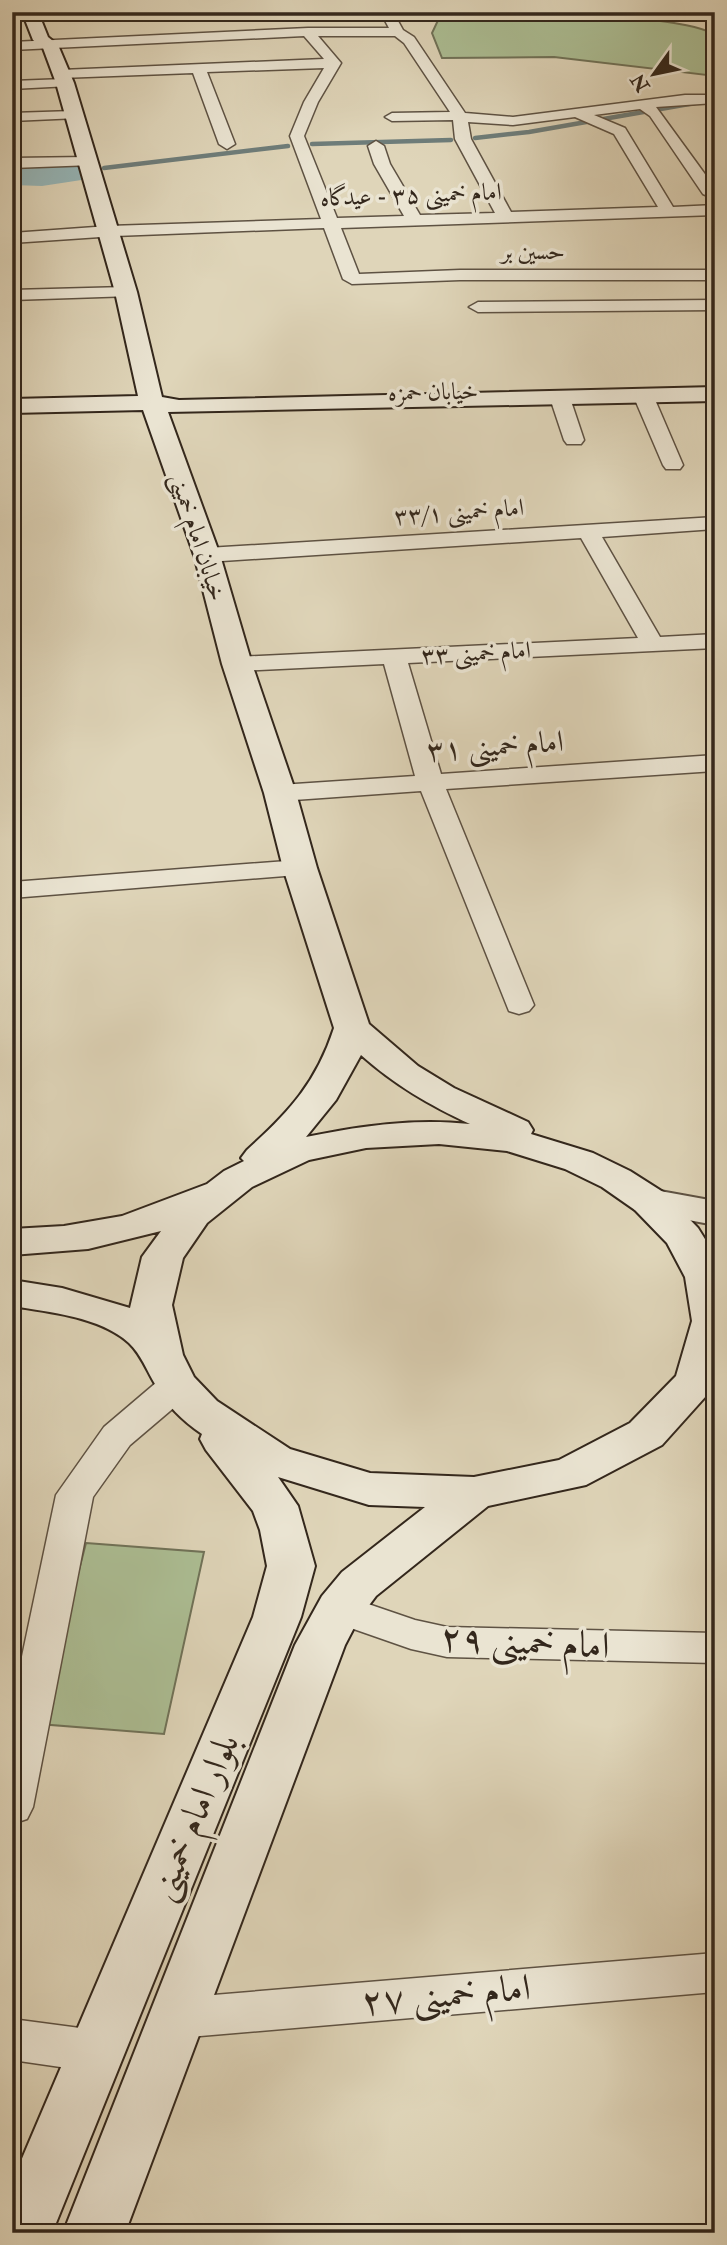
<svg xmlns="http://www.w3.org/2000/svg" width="727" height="2245" font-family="'IM FELL Double Pica',Amiri,serif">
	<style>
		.green { fill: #acbe94; stroke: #707258; stroke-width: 2 }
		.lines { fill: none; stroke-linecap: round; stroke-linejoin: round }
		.stream { stroke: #6e7d7a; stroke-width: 4.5 }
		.river { fill: #96b6b8; fill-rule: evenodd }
		.minor-casing { stroke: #5e5243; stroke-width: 3 }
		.tertiary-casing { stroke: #5e5243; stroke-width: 4 }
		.secondary-casing { stroke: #33271c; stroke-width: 4 }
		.minor { fill: #eae4d2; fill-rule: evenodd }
		.tertiary { fill: #eae4d2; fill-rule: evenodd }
		.secondary { fill: #eae4d2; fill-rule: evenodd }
		.labels { text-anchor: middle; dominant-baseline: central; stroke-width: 7; stroke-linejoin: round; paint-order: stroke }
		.far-street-label { font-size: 24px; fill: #33271c; stroke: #eae4d2 }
		.street-label { font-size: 30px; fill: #33271c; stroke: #eae4d2 }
		.near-street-label { font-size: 37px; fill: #33271c; stroke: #eae4d2 }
	</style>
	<rect width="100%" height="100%" fill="#dfd5b9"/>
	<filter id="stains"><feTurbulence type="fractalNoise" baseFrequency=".00286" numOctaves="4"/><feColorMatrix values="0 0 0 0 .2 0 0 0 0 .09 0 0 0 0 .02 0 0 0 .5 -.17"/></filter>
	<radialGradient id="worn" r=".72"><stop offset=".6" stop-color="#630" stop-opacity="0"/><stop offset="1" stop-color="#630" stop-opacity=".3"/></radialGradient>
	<path class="green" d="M 452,12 L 612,12 C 646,22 683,20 715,34 L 715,76 L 554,57 L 442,58 L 432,33 L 441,14 Z
		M 86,1543 L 204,1552 L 164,1734 L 39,1724 Z"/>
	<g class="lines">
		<path class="stream" d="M 475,138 L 529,132 L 695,103
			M 312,144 L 451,140
			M 104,168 L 288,146"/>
		<path class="river" d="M 78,164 L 88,167 L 92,173 L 88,179 L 42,186 L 12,185 L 12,167 L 42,168 Z"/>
		<defs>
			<path id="minor" d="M 383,12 L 393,12 L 403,30 L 414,37 L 465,113 L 513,117 L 685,95 L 715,95 L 715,103 L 656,107 L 715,188 L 715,199 L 703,194 L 650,116 L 640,109 L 594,115 L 625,128 L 673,207 L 715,205 L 715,215 L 341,228 L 359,274 L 460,270 L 715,270 L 715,280 L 460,280 L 352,284 L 343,279 L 324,228 L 115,236 L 12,243 L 12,233 L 109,226 L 321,219 L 290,136 L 304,102 L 324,68 L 207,72 L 235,144 L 227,149 L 219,144 L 193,73 L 61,78 L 54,74 L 61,70 L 324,59 L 304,36 L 12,50 L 12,42 L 308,28 L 389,28 L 382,15 ZM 318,36 L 395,36 L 404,43 L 450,112 L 392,113 L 385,117 L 392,121 L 453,120 L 455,139 L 495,213 L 420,215 L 390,164 L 384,146 L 376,141 L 368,146 L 374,164 L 404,216 L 337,218 L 304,136 L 318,102 L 341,63 ZM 575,117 L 614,134 L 658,207 L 511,212 L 471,139 L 468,122 L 513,125 Z
				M 65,79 L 72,83 L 70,86 L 12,89 L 12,81 Z
				M 73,111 L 80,115 L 78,118 L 12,121 L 12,113 Z
				M 88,157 L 96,162 L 93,165 L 12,168 L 12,158 Z
				M 126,287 L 135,292 L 132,296 L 12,300 L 12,290 Z
				M 715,300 L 715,310 L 478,312 L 469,307 L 478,302 Z
				M 646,396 L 656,402 L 683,465 L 680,469 L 666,469 L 663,465 L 636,402 Z
				M 562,398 L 572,404 L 584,440 L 581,444 L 567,444 L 564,440 L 552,404 Z
				M 715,517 L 715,529 L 602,537 L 660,637 L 715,634 L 715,648 L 408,663 L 441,774 L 715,755 L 715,771 L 446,789 L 534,1005 L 529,1011 L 519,1014 L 509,1011 L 421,791 L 280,801 L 271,799 L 267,793 L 271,787 L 280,785 L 415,776 L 384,664 L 237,671 L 229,669 L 225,664 L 229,659 L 237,657 L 638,638 L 581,538 L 207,562 L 199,560 L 196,555 L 199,550 L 207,548 Z
				M 300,860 L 310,862 L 314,868 L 310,874 L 12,898 L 12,882 Z
				M 177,1373 L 190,1376 L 195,1385 L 190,1394 L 130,1445 L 93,1497 L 33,1807 L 27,1819 L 12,1824 L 12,1704 L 56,1495 L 104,1427 L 164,1376 Z
				M 339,1594 L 415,1620 L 447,1627 L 715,1633 L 715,1663 L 447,1657 L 411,1649 L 325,1619 L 319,1609 L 325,1599 Z
				M 715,1953 L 715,1992 L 177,2038 L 161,2032 L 154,2018 L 161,2004 L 177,1998 Z
				M 12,2019 L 95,2030 L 112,2036 L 119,2051 L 112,2066 L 95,2072 L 12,2060 Z"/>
			<path id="tertiary" d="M 649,1189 L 715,1201 L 715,1225 L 635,1210 L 629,1201 L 635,1192 Z"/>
			<path id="secondary" d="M 22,12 L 38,12 L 48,37 L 58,45 L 74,83 L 137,292 L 162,397 L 179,400 L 715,387 L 715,401 L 168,412 L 220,555 L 252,664 L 296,793 L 317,868 L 369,1024 L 418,1066 L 454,1088 L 528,1122 L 533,1130 L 531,1134 L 593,1153 L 630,1171 L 663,1192 L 698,1228 L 715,1255 L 715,1386 L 662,1445 L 586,1485 L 488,1506 L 376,1596 L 358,1620 L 345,1645 L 125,2233 L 63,2233 L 295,1645 L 322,1596 L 342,1572 L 425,1507 L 369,1505 L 278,1477 L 298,1506 L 315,1566 L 301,1617 L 52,2233 L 12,2233 L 12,2182 L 253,1617 L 267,1566 L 260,1530 L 253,1511 L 206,1450 L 200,1439 L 202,1434 C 183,1421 166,1405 155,1384 C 147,1371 141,1354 129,1343 C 101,1317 49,1312 12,1306 L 12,1280 L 62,1288 L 130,1308 L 142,1257 L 161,1231 L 88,1249 L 12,1255 L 12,1229 L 64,1226 L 122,1216 L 207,1184 L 224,1171 L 244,1161 L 241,1158 L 247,1150 C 289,1112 316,1083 334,1028 L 283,868 L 264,793 L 222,664 L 194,555 L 143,410 L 12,413 L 12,399 L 138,396 L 115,292 L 56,83 L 43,48 L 33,40 ZM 361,1055 C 395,1085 429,1105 470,1124 C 413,1118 360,1126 306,1137 L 336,1100 ZM 439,1144 L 507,1151 L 565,1169 L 602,1187 L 635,1210 L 667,1243 L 685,1277 L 692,1321 L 676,1376 L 630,1423 L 559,1460 L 474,1477 L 370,1473 L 290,1449 L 217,1401 L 194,1377 L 183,1355 L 172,1305 L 183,1258 L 207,1223 L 252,1187 L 309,1160 L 366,1148 Z"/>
		</defs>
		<use href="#minor" class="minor-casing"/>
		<use href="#tertiary" class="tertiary-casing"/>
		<use href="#secondary" class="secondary-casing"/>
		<use href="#minor" class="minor"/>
		<use href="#tertiary" class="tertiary"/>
		<use href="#secondary" class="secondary"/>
	</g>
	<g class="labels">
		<g class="far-street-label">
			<text transform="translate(411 195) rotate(-2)">امام خمینی ۳۵ - عیدگاه</text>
			<text x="533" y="251">حسین بر</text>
			<text transform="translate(433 392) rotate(-1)">خیابان حمزه</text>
			<text transform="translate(459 512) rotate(-4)">امام خمینی ۳۳/۱</text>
			<text transform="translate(198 537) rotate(72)">خیابان امام خمینی</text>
			<text transform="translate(476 653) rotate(-3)">امام خمینی ۳۳</text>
		</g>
		<g class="street-label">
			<text transform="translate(495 746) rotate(-4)">امام خمینی ۳۱</text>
		</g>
		<g class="near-street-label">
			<text transform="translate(525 1642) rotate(3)">امام خمینی ۲۹</text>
			<text transform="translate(194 1817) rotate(-67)">بلوار امام خمینی</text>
			<text transform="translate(446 1995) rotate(-5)">امام خمینی ۲۷</text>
		</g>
	</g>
	<rect width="727" height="2245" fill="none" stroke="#dfd5b9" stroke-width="42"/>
	<rect x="14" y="14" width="699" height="2217" fill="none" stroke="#33271c" stroke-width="3.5"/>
	<rect x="21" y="21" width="685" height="2203" fill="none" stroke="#33271c" stroke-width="2"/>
	<g transform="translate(654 74) rotate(237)" stroke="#eae4d2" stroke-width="5" paint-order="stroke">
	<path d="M0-5L12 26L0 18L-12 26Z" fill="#33271c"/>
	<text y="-10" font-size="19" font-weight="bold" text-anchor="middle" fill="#33271c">N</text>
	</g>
	<rect width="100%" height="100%" filter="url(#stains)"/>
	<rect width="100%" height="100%" fill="url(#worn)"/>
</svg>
